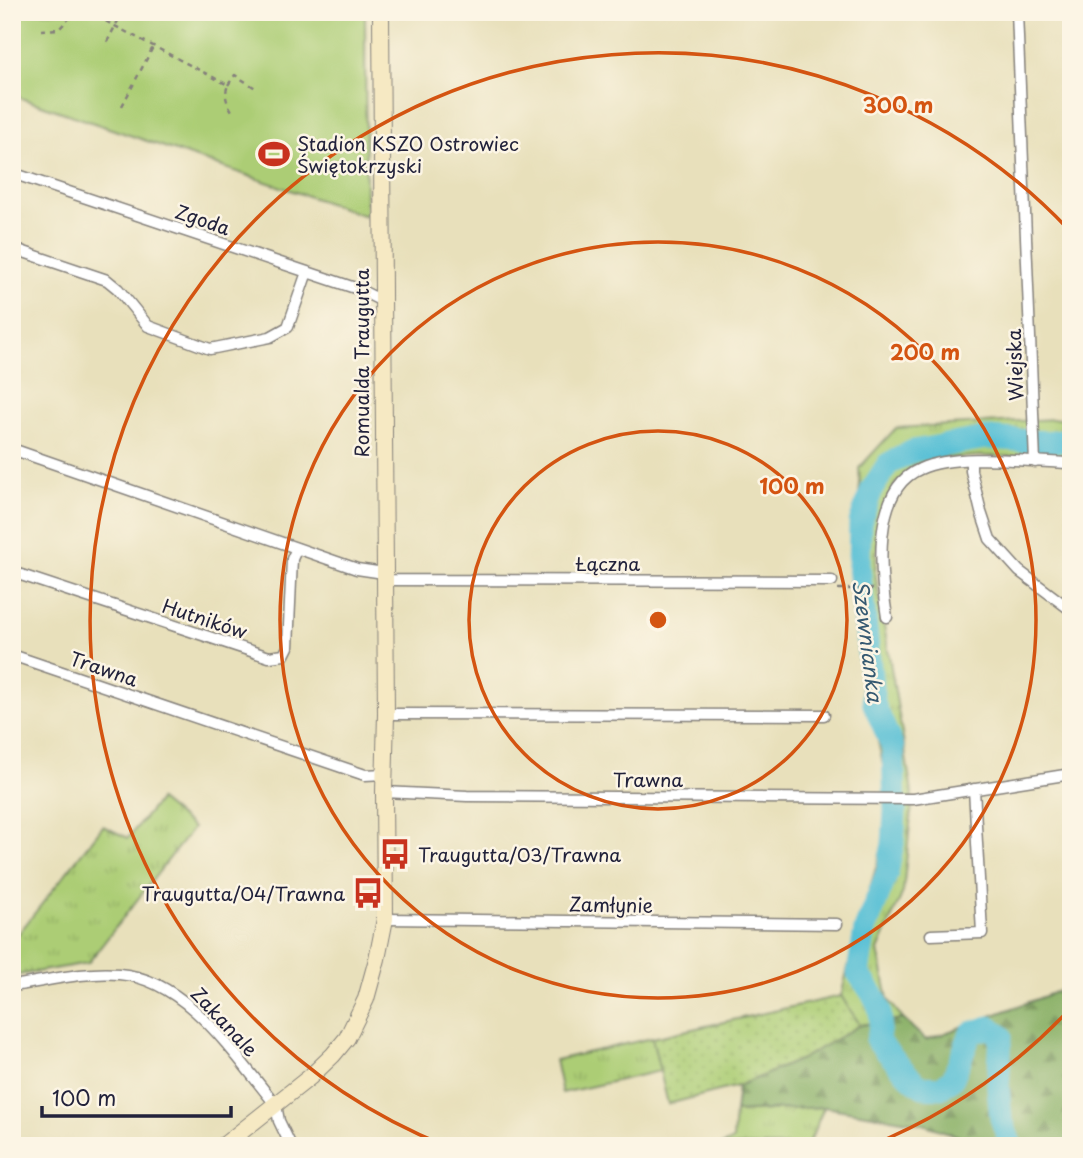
<svg xmlns="http://www.w3.org/2000/svg" width="1083" height="1158" font-family="'Playpen Sans',sans-serif">
	<style>
		.grass { fill: url(#grass-tufts); stroke: #677858; stroke-width: 2 }
		.forest { fill: url(#forest-firs); stroke: #566950; stroke-width: 2 }
		.park { fill: url(#park-dots); stroke: #677858; stroke-width: 2 }
		.pitch { fill: #accd75; stroke: #677858; stroke-width: 2 }
		.lines { fill: none; stroke-linecap: round; stroke-linejoin: round }
		.river { stroke: #58c0d5; stroke-width: 23 }
		.street-casing { stroke: #85817b; stroke-width: 13 }
		.secondary-casing { stroke: #85817b; stroke-width: 18 }
		.path { stroke: #85817b; stroke-width: 2.5; stroke-dasharray: 5 5; stroke-linecap: butt }
		.street { stroke: #fff; stroke-width: 10 }
		.secondary { stroke: #f6e9c3; stroke-width: 16 }
		.ring { fill: none; stroke: #d45411; stroke-width: 3.5 }
		.labels { text-anchor: middle; dominant-baseline: central; stroke-width: 5; stroke-linejoin: round; paint-order: stroke }
		.poi-label { font-size: 19px; fill: #22223b; stroke: #fcf5e5; text-anchor: start }
		.street-label { font-size: 19px; fill: #22223b; stroke: #fcf5e5 }
		.water-label { font-size: 21px; font-style: italic; fill: #355971; stroke: #fcf5e5 }
		.centre { fill: #d45411; stroke: #fcf5e5; stroke-width: 3.5 }
		.ring-label { font-size: 21px; text-anchor: middle; font-weight: bold; fill: #d45411; stroke: #fcf5e5; stroke-width: 5; stroke-linejoin: round; paint-order: stroke }
	</style>
	<defs>
		<pattern id="grass-tufts" width="24" height="20" patternUnits="userSpaceOnUse" patternTransform="scale(1.75)"><rect width="24" height="20" fill="#accd75"/><path d="M3 7l-1-3M5 7V3M7 7l1-3M15 17l-1-3M17 17v-4M19 17l1-3" fill="none" stroke="#94b066"/></pattern>
		<pattern id="forest-firs" width="22" height="20" patternUnits="userSpaceOnUse" patternTransform="scale(1.75)"><rect width="22" height="20" fill="#89b066"/><path d="M5 1l3.5 6h-7zM16 11l3.5 6h-7z" fill="#708f55"/></pattern>
		<pattern id="park-dots" width="8" height="8" patternUnits="userSpaceOnUse" patternTransform="scale(1.75)"><rect width="8" height="8" fill="#accd75"/><path d="M2 2h.1M6 6h.1" fill="none" stroke="#94b066" stroke-width="1.8" stroke-linecap="round"/></pattern>
	</defs>
	<rect width="100%" height="100%" fill="#fcf5e5"/>
	<filter id="ink" filterUnits="userSpaceOnUse"><feTurbulence type="fractalNoise" baseFrequency=".0143" numOctaves="2"/><feDisplacementMap in="SourceGraphic" scale="14" xChannelSelector="R" yChannelSelector="G"/><feConvolveMatrix kernelMatrix="1 2 1 2 8 2 1 2 1" color-interpolation-filters="sRGB"/></filter>
	<filter id="wash" filterUnits="userSpaceOnUse"><feTurbulence type="fractalNoise" baseFrequency=".00686" numOctaves="4" result="noise"/><feDisplacementMap in="SourceGraphic" scale="28" xChannelSelector="R" yChannelSelector="G"/><feGaussianBlur stdDeviation="1.57" result="paint"/><feColorMatrix in="noise" values="0 0 0 0 0 0 0 0 0 0 0 0 0 0 0 0 0 1.4 0 .05"/><feComposite in="paint" operator="in"/></filter>
	<g filter="url(#wash)">
		<rect width="100%" height="100%" fill="#e8e0bb"/>
		<path class="grass" d="M 1071,418 L 1071,457 L 980,456 L 936,459 L 913,466 L 895,484 L 880,519 L 875,572 L 912,793 L 912,805 L 903,892 L 878,950 L 888,999 L 903,1019 L 860,1025 L 841,996 L 857,930 L 886,835 L 886,780 L 861,657 L 852,579 L 860,483 L 859,468 L 896,428 Z
			M 159,800 L 193,828 L 88,963 L 12,976 L 12,942 L 103,826 L 128,838 Z
			M 652,1038 L 660,1071 L 562,1093 L 555,1060 Z
			M 824,1107 L 808,1146 L 720,1146 L 733,1140 L 735,1112 Z"/>
		<path class="forest" d="M 1071,979 L 1071,1146 L 987,1146 L 920,1123 L 824,1107 L 735,1112 L 738,1086 L 801,1059 L 860,1025 L 903,1019 L 926,1040 L 1067,988 Z"/>
		<path class="park" d="M 841,996 L 860,1025 L 801,1059 L 738,1086 L 668,1104 L 652,1038 Z"/>
		<path class="pitch" d="M 12,12 L 365,12 L 366,216 L 12,95 Z"/>
		<g class="lines">
			<path class="river" d="M 1011,1146 L 1001,1118 L 998,1087 L 1001,1036 L 990,1027 L 971,1033 L 953,1078 L 941,1088 C 936,1087 928,1088 923,1087 C 912,1082 887,1051 877,1041 C 886,1006 877,1001 858,973 L 865,930 L 887,873 L 893,844 L 895,811 L 893,748 L 874,704 L 859,566 L 860,523 L 872,489 L 888,464 L 913,451 L 986,438 L 1047,442 L 1071,439"/>
		</g>
	</g>
	<g filter="url(#ink)">
		<g class="lines">
			<defs>
				<path id="street" d="M 1017,12 L 1035,462
					M 12,173 L 358,289 L 382,301
					M 12,248 L 107,280 L 118,289 L 148,326 L 210,349 L 270,337 L 288,327 L 307,272
					M 12,449 L 357,569 L 384,573
					M 971,460 L 971,471 L 981,512 L 990,539 L 1019,571 L 1071,610
					M 12,572 L 269,657 L 284,655 L 288,647 L 292,559 L 297,548
					M 384,580 L 832,581
					M 887,617 C 880,574 871,490 920,469 C 957,452 1030,462 1071,463
					M 12,655 L 365,775 L 384,774
					M 386,714 L 824,715
					M 384,792 L 467,796 L 913,799 L 1071,774
					M 385,919 L 837,924
					M 931,935 L 982,933 L 974,789
					M 12,986 C 47,981 84,971 119,974 C 187,979 235,1056 276,1105 L 279,1121 L 291,1146"/>
				<path id="secondary" d="M 223,1146 L 310,1077 L 333,1055 L 347,1038 L 366,999 L 377,959 L 385,919 L 384,792 L 386,714 L 381,12"/>
			</defs>
			<use href="#street" class="street-casing"/>
			<use href="#secondary" class="secondary-casing"/>
			<path class="path" d="M 88,12 L 228,85 C 224,96 226,101 232,111
				M 41,30 L 59,29 L 75,12
				M 107,42 L 121,15
				M 228,85 L 235,75 L 257,89
				M 122,106 L 153,47
				M 838,589 L 873,589"/>
			<use href="#street" class="street"/>
			<use href="#secondary" class="secondary"/>
		</g>
	</g>
	<g class="ring">
		<circle cx="658" cy="620" r="189"/>
		<circle cx="658" cy="620" r="378"/>
		<path d="M1069 1010A567 567 0 0 1 870 1146M446 1146A567 567 0 1 1 1069 230"/>
	</g>
	<defs>
		<symbol id="stadium-bare" viewBox="-9 -9 18 18"><path d="M0-5a6.5 5 0 1 0 0 10a6.5 5 0 1 0 0-10ZM-3.5-1.8h7v3.6h-7Z" fill="#c8321e" stroke="#fcf5e5" stroke-width="2.5" paint-order="stroke"/></symbol>
		<symbol id="bus-bare" viewBox="-9 -9 18 18"><path d="M-5-6H5V4H4V6H2V4H-2V6H-4V4H-5ZM-3.5-4V0h7V-4ZM-3.5 1.2v1.5H-2V1.2ZM2 1.2v1.5H3.5V1.2Z" fill="#c8321e" stroke="#fcf5e5" stroke-width="2.5" paint-order="stroke"/></symbol>
	</defs>
	<g fill-rule="evenodd">
		<use href="#stadium-bare" x="252" y="132" width="44" height="44"/>
		<use href="#bus-bare" x="373" y="832" width="44" height="44"/>
		<use href="#bus-bare" x="346" y="871" width="44" height="44"/>
	</g>
	<g class="labels">
		<g class="poi-label">
			<text x="297" y="143">Stadion KSZO Ostrowiec<tspan x="297" dy="22">Świętokrzyski</tspan></text>
			<text x="418" y="854">Traugutta/03/Trawna</text>
			<text x="345" y="893" text-anchor="end">Traugutta/04/Trawna</text>
		</g>
		<g class="street-label">
			<text transform="translate(203 219) rotate(19)">Zgoda</text>
			<text transform="translate(361 363) rotate(-90)">Romualda Traugutta</text>
			<text transform="translate(1014 365) rotate(-92)">Wiejska</text>
			<text x="608" y="563">Łączna</text>
			<text transform="translate(205 618) rotate(18)">Hutników</text>
			<text transform="translate(104 668) rotate(19)">Trawna</text>
			<text x="648" y="779">Trawna</text>
			<text transform="translate(611 904) rotate(1)">Zamłynie</text>
			<text transform="translate(225 1021) rotate(47)">Zakanale</text>
		</g>
		<g class="water-label">
			<text transform="translate(869 641) rotate(83)">Szewnianka</text>
		</g>
	</g>
	<circle cx="658" cy="620" r="10" class="centre"/>
	<g class="ring-label">
		<text x="898" y="113">300 m</text>
		<text x="925" y="360">200 m</text>
		<text x="792" y="494">100 m</text>
	</g>
	<rect width="1083" height="1158" fill="none" stroke="#fcf5e5" stroke-width="42"/>
	<path d="M42 1106v10h189v-10" fill="none" stroke="#22223b" stroke-width="3.5"/>
	<text x="52" y="1106" font-size="21" fill="#22223b" stroke="#fcf5e5" stroke-width="5" paint-order="stroke">100 m</text>
</svg>
